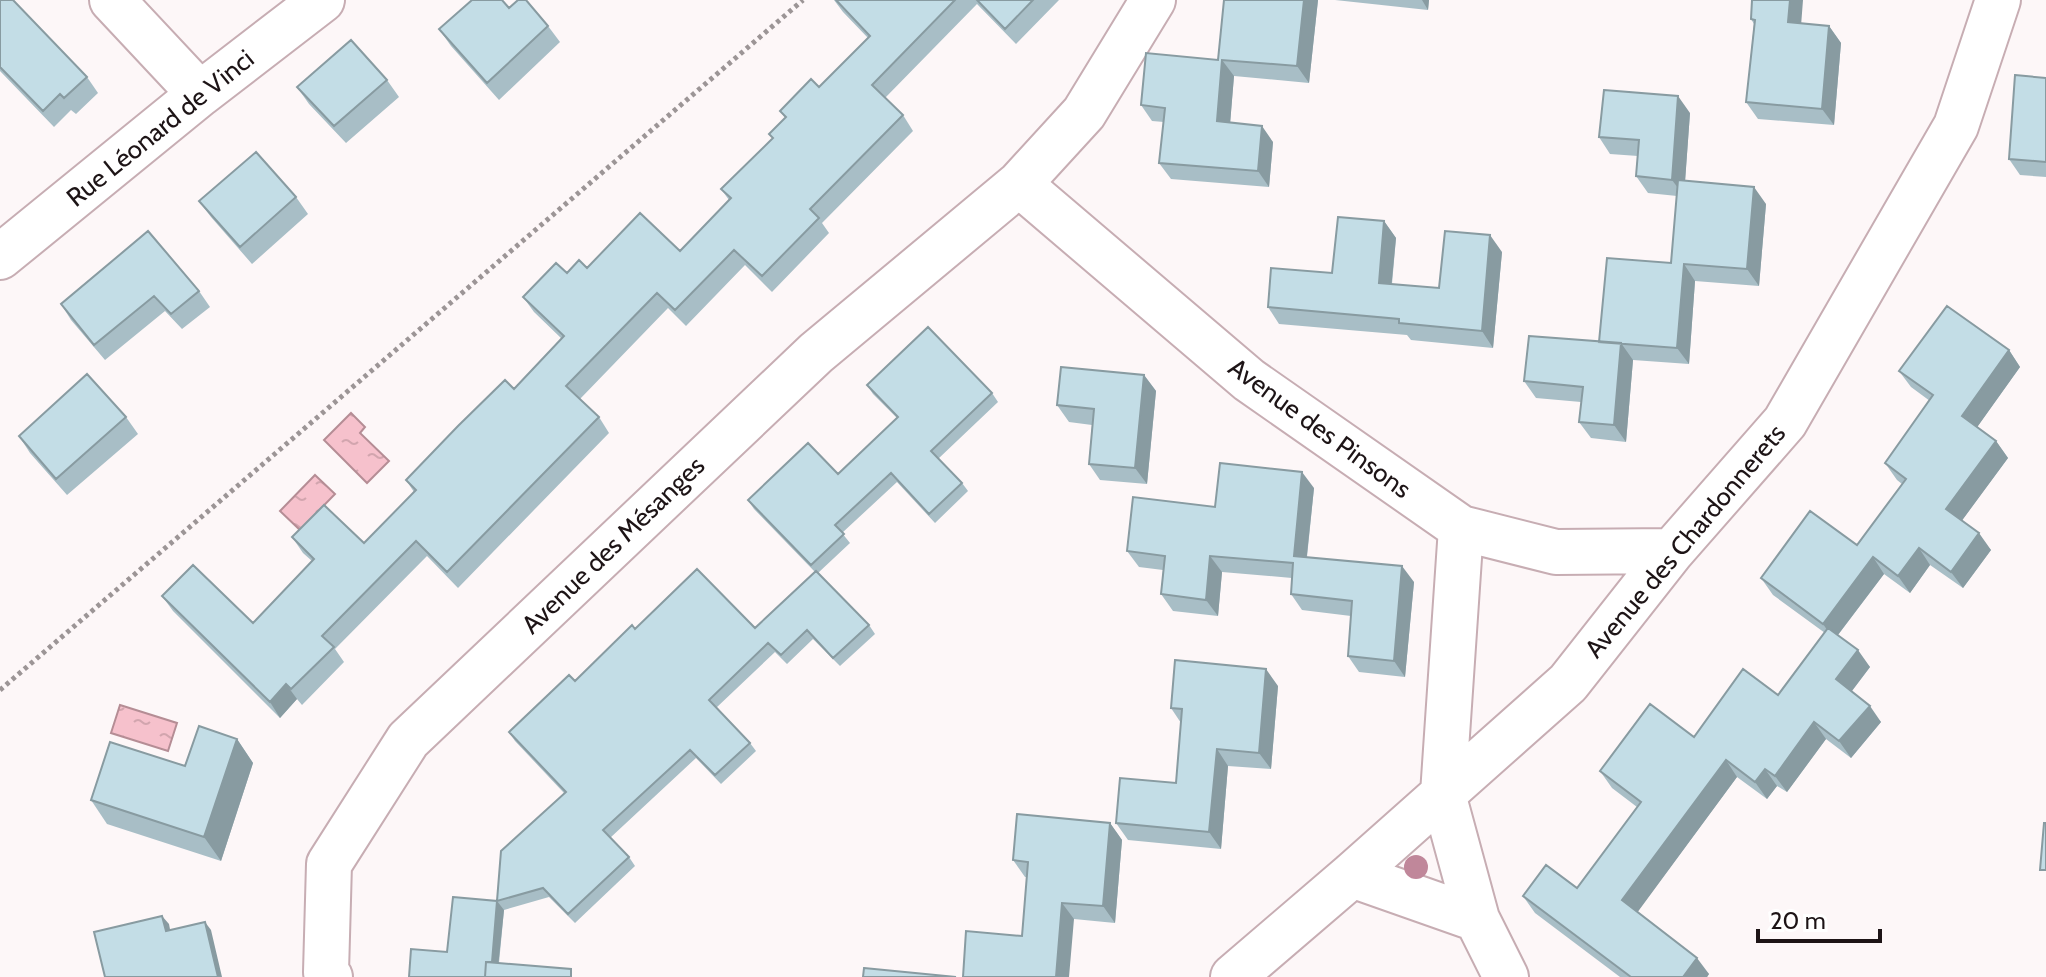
<svg xmlns="http://www.w3.org/2000/svg" width="2046" height="977" font-family="Cabin,sans-serif">
	<style>
		.water { fill: url(#water-ripples); stroke: #b58d95; stroke-width: 2 }
		.lines { fill: none; stroke-linecap: round; stroke-linejoin: round }
		.minor-casing { stroke: #c7adb3; stroke-width: 48 }
		.path { stroke: #9c9596; stroke-width: 5; stroke-dasharray: 4 4; stroke-linecap: butt }
		.minor { stroke: #fff; stroke-width: 44 }
		.tree { fill: #c0879a }
		.wall { fill: #a8bec6 }
		.shaded-wall { fill: #889ba1 }
		.building { fill: #c3dde6; stroke: #889ba1; stroke-width: 2 }
		.labels { text-anchor: middle; dominant-baseline: central; stroke-width: 6; stroke-linejoin: round; paint-order: stroke }
		.street-label { font-size: 26px; fill: #1d1416; stroke: #fff }
	</style>
	<defs>
		<pattern id="water-ripples" width="26" height="14" patternUnits="userSpaceOnUse" patternTransform="scale(2)"><rect width="26" height="14" fill="#f6c1cc"/><path d="M2 4q2-2 4 0t4 0M15 11q2-2 4 0t4 0" fill="none" stroke="#d2a5ae"/></pattern>
	</defs>
	<rect width="100%" height="100%" fill="#fdf7f8"/>
	<path class="water" d="M 351,413 L 365,427 L 360,433 L 389,461 L 367,483 L 324,440 Z
		M 315,475 L 335,494 L 300,530 L 280,511 Z
		M 120,705 L 177,723 L 168,751 L 111,733 Z"/>
	<g class="lines">
		<defs>
			<path id="minor" d="M 112,0 L 200,94
				M 1019,184 L 1249,380 L 1461,528 L 1556,552 L 1672,551
				M 0,257 L 200,94 L 322,0
				M 1461,528 L 1443,794 L 1477,919 L 1506,977
				M 1352,875 L 1477,919
				M 330,977 L 326,972 L 329,864 L 408,740 L 816,353 L 1019,184 L 1084,113 L 1153,0
				M 1233,977 L 1352,875 L 1568,683 L 1672,551 L 1785,422 L 1956,126 L 1998,0"/>
		</defs>
		<use href="#minor" class="minor-casing"/>
		<path class="path" d="M 0,690 L 803,0"/>
		<use href="#minor" class="minor"/>
	</g>
	<circle class="tree" cx="1416" cy="867" r="12"/>
	<path class="wall" d="M 0,0 L 87,77 L 98,93 L 76,114 L 71,110 L 54,127 L 0,71 Z
		M 834,0 L 1059,0 L 1016,44 L 977,4 L 885,98 L 903,115 L 913,131 L 822,223 L 829,233 L 772,292 L 745,265 L 686,326 L 668,308 L 580,399 L 599,417 L 609,433 L 458,588 L 427,556 L 335,649 L 344,662 L 302,705 L 297,699 L 280,718 L 173,611 L 162,596 L 253,623 L 312,561 L 303,553 L 292,537 L 364,543 L 414,492 L 406,480 L 514,389 L 562,339 L 534,312 L 523,297 L 567,273 L 587,268 L 680,251 L 729,200 L 721,189 L 773,138 L 769,134 L 785,118 L 780,111 L 819,87 L 868,38 L 843,12 Z
		M 1224,0 L 1318,0 L 1309,83 L 1234,76 L 1230,123 L 1273,142 L 1269,187 L 1171,179 L 1159,163 L 1164,122 L 1152,121 L 1141,105 L 1218,60 Z
		M 1335,0 L 1429,0 L 1428,10 Z
		M 509,8 L 548,26 L 560,42 L 499,100 L 451,46 L 439,29 Z
		M 1751,19 L 1829,26 L 1841,43 L 1834,125 L 1758,119 L 1746,102 L 1754,24 Z
		M 2046,78 L 2046,177 L 2020,175 L 2009,159 Z
		M 387,80 L 399,97 L 346,143 L 309,104 L 297,87 Z
		M 1690,113 L 1685,181 L 1766,204 L 1759,286 L 1695,281 L 1689,364 L 1633,360 L 1626,442 L 1591,438 L 1579,422 L 1581,402 L 1536,398 L 1524,381 L 1599,342 L 1671,263 L 1677,196 L 1648,193 L 1636,176 L 1638,156 L 1610,154 L 1599,137 Z
		M 296,197 L 308,214 L 252,264 L 211,217 L 199,201 Z
		M 1384,221 L 1396,238 L 1392,284 L 1439,288 L 1502,252 L 1493,348 L 1411,340 L 1407,335 L 1279,324 L 1268,307 L 1332,273 Z
		M 199,291 L 210,307 L 182,329 L 165,311 L 105,360 L 71,320 L 61,304 Z
		M 2009,350 L 2020,367 L 1977,427 L 1996,441 L 2008,458 L 1962,520 L 1991,550 L 1963,588 L 1930,565 L 1910,593 L 1884,574 L 1838,635 L 1870,667 L 1852,691 L 1881,722 L 1851,758 L 1826,739 L 1787,792 L 1777,786 L 1767,799 L 1737,777 L 1637,912 L 1709,974 L 1707,977 L 1620,977 L 1535,913 L 1523,896 L 1577,888 L 1637,807 L 1612,788 L 1600,771 L 1694,737 L 1778,695 L 1825,633 L 1773,595 L 1761,578 L 1857,545 L 1902,484 L 1897,480 L 1885,463 L 1930,401 L 1911,387 L 1899,371 Z
		M 1144,375 L 1156,391 L 1147,484 L 1100,480 L 1089,464 L 1092,425 L 1069,422 L 1057,405 Z
		M 867,385 L 992,393 L 998,402 L 938,459 L 962,483 L 968,491 L 935,523 L 897,482 L 842,533 L 850,543 L 818,573 L 869,625 L 875,634 L 840,666 L 813,639 L 787,664 L 775,652 L 716,708 L 750,743 L 756,751 L 721,784 L 696,758 L 610,838 L 629,857 L 635,866 L 575,923 L 549,897 L 504,910 L 499,963 L 409,977 L 447,952 L 497,901 L 564,793 L 515,741 L 509,732 L 575,681 L 635,629 L 755,628 L 815,572 L 754,509 L 748,500 L 838,474 L 897,418 L 873,394 Z
		M 126,417 L 138,434 L 67,495 L 30,453 L 19,436 Z
		M 1314,488 L 1307,557 L 1414,582 L 1405,677 L 1359,672 L 1348,656 L 1351,616 L 1302,610 L 1291,594 L 1292,578 L 1222,572 L 1218,616 L 1173,611 L 1161,594 L 1163,570 L 1139,567 L 1127,551 L 1215,507 Z
		M 1278,686 L 1271,769 L 1228,766 L 1221,849 L 1128,840 L 1116,823 L 1176,783 L 1181,723 L 1171,708 Z
		M 237,739 L 253,763 L 221,861 L 107,824 L 91,800 L 185,766 Z
		M 1110,823 L 1122,840 L 1115,923 L 1074,919 L 1022,936 L 1027,877 L 1025,877 L 1013,860 Z"/>
	<path class="shaded-wall" d="M 1304,0 L 1318,0 L 1309,83 L 1297,66 Z
		M 1422,0 L 1429,0 L 1428,10 Z
		M 1790,0 L 1803,0 L 1800,39 L 1788,22 Z
		M 1829,26 L 1841,43 L 1834,125 L 1822,109 Z
		M 1222,60 L 1234,76 L 1229,137 L 1217,121 Z
		M 1678,96 L 1690,113 L 1684,196 L 1672,180 Z
		M 1262,126 L 1273,142 L 1269,187 L 1258,171 Z
		M 1754,187 L 1766,204 L 1759,286 L 1747,269 Z
		M 1384,221 L 1396,238 L 1390,300 L 1379,283 Z
		M 1490,235 L 1502,252 L 1493,348 L 1482,331 Z
		M 1684,264 L 1695,281 L 1689,364 L 1677,348 Z
		M 1621,343 L 1633,360 L 1626,442 L 1614,425 Z
		M 2009,350 L 2020,367 L 1973,433 L 1962,416 Z
		M 1144,375 L 1156,391 L 1147,484 L 1135,468 Z
		M 1996,441 L 2008,458 L 1958,526 L 1946,509 Z
		M 1302,472 L 1314,488 L 1305,573 L 1294,556 Z
		M 1979,533 L 1991,550 L 1963,588 L 1951,572 Z
		M 1919,548 L 1930,565 L 1910,593 L 1898,576 Z
		M 1210,556 L 1222,572 L 1218,616 L 1206,600 Z
		M 1873,557 L 1884,574 L 1834,640 L 1823,624 Z
		M 1402,566 L 1414,582 L 1405,677 L 1394,661 Z
		M 1858,650 L 1870,667 L 1848,696 L 1836,679 Z
		M 1266,669 L 1278,686 L 1271,769 L 1259,753 Z
		M 286,684 L 297,699 L 280,718 L 270,702 Z
		M 1870,706 L 1881,722 L 1851,758 L 1839,741 Z
		M 1814,722 L 1826,739 L 1787,792 L 1775,776 Z
		M 237,739 L 253,763 L 221,861 L 204,837 Z
		M 1217,749 L 1228,766 L 1221,849 L 1209,832 Z
		M 1726,760 L 1737,777 L 1634,917 L 1622,900 Z
		M 1765,769 L 1777,786 L 1767,799 L 1755,782 Z
		M 1110,823 L 1122,840 L 1115,923 L 1103,906 Z
		M 497,901 L 504,910 L 497,977 L 491,977 Z
		M 1062,903 L 1074,919 L 1069,977 L 1056,977 Z
		M 162,916 L 169,924 L 172,940 L 166,931 Z
		M 205,922 L 211,930 L 222,977 L 218,977 Z
		M 1697,958 L 1709,974 L 1707,977 L 1683,977 Z"/>
	<path class="building" d="M 0,0 L 13,0 L 87,77 L 64,98 L 60,94 L 43,111 L 0,67 Z
		M 472,0 L 502,0 L 509,8 L 518,0 L 526,0 L 548,26 L 487,83 L 439,29 Z
		M 836,0 L 955,0 L 872,85 L 903,115 L 810,209 L 819,218 L 762,276 L 734,250 L 675,310 L 657,293 L 566,386 L 599,417 L 447,572 L 416,541 L 322,636 L 334,647 L 291,689 L 286,684 L 270,702 L 162,596 L 193,565 L 253,623 L 314,559 L 292,537 L 324,505 L 364,543 L 416,490 L 406,480 L 458,426 L 505,380 L 514,389 L 564,336 L 523,297 L 556,263 L 567,273 L 579,260 L 587,268 L 640,213 L 680,251 L 731,198 L 721,189 L 773,138 L 769,134 L 786,117 L 780,111 L 811,79 L 819,87 L 870,36 Z
		M 977,0 L 1033,0 L 1005,29 Z
		M 1224,0 L 1304,0 L 1297,66 L 1222,60 L 1217,121 L 1262,126 L 1258,171 L 1159,163 L 1165,108 L 1141,105 L 1146,53 L 1218,60 Z
		M 1752,0 L 1790,0 L 1788,22 L 1829,26 L 1822,109 L 1746,102 L 1755,20 L 1751,19 Z
		M 351,40 L 387,80 L 334,126 L 297,87 Z
		M 2015,75 L 2046,78 L 2046,162 L 2009,159 Z
		M 1604,90 L 1678,96 L 1672,180 L 1636,176 L 1639,140 L 1599,137 Z
		M 256,152 L 296,197 L 240,247 L 199,201 Z
		M 1678,180 L 1754,187 L 1747,269 L 1684,264 L 1677,348 L 1599,342 L 1607,258 L 1671,263 Z
		M 1338,217 L 1384,221 L 1379,283 L 1439,288 L 1445,231 L 1490,235 L 1482,331 L 1399,323 L 1399,319 L 1268,307 L 1271,268 L 1332,273 Z
		M 148,231 L 199,291 L 171,314 L 154,296 L 94,345 L 61,304 Z
		M 1947,306 L 2009,350 L 1962,416 L 1996,441 L 1946,509 L 1979,533 L 1951,572 L 1919,548 L 1898,576 L 1873,557 L 1823,624 L 1761,578 L 1810,511 L 1857,545 L 1906,479 L 1885,463 L 1933,395 L 1899,371 Z
		M 928,327 L 992,393 L 931,451 L 962,483 L 929,514 L 891,473 L 835,525 L 844,534 L 811,565 L 748,500 L 808,443 L 838,474 L 898,417 L 867,385 Z
		M 1529,336 L 1621,343 L 1614,425 L 1579,422 L 1583,387 L 1524,381 Z
		M 1061,367 L 1144,375 L 1135,468 L 1089,464 L 1094,409 L 1057,405 Z
		M 87,374 L 126,417 L 56,479 L 19,436 Z
		M 1220,463 L 1302,472 L 1294,556 L 1402,566 L 1394,661 L 1348,656 L 1352,601 L 1291,594 L 1293,563 L 1210,556 L 1206,600 L 1161,594 L 1165,556 L 1127,551 L 1133,497 L 1215,507 Z
		M 697,569 L 755,628 L 816,571 L 869,625 L 833,658 L 807,630 L 781,655 L 768,643 L 709,700 L 750,743 L 715,775 L 690,750 L 603,830 L 629,857 L 568,914 L 543,888 L 497,901 L 501,851 L 566,792 L 509,732 L 569,675 L 575,681 L 632,625 L 635,629 Z
		M 1828,628 L 1858,650 L 1836,679 L 1870,706 L 1839,741 L 1814,722 L 1775,776 L 1765,769 L 1755,782 L 1726,760 L 1622,900 L 1697,958 L 1683,977 L 1631,977 L 1523,896 L 1546,865 L 1577,888 L 1641,802 L 1600,771 L 1650,704 L 1694,737 L 1743,669 L 1778,695 Z
		M 1175,660 L 1266,669 L 1259,753 L 1217,749 L 1209,832 L 1116,823 L 1120,778 L 1176,783 L 1182,709 L 1171,708 Z
		M 199,726 L 237,739 L 204,837 L 91,800 L 110,742 L 185,766 Z
		M 1017,814 L 1110,823 L 1103,906 L 1062,903 L 1056,977 L 963,977 L 966,931 L 1022,936 L 1028,862 L 1013,860 Z
		M 2044,823 L 2046,823 L 2046,870 L 2040,870 Z
		M 453,897 L 497,901 L 492,962 L 486,962 L 485,977 L 409,977 L 411,949 L 447,952 Z
		M 162,916 L 166,931 L 205,922 L 218,977 L 105,977 L 94,932 Z
		M 486,962 L 571,969 L 571,977 L 485,977 Z
		M 864,968 L 956,977 L 863,977 Z"/>
	<g class="labels">
		<g class="street-label">
			<text transform="translate(160 128) rotate(-39)">Rue Léonard de Vinci</text>
			<text transform="translate(1320 428) rotate(36)">Avenue des Pinsons</text>
			<text transform="translate(1685 541) rotate(-50)">Avenue des Chardonnerets</text>
			<text transform="translate(613 545) rotate(-44)">Avenue des Mésanges</text>
		</g>
	</g>
	<path d="M1758 929v12h122v-12" fill="none" stroke="#1d1416" stroke-width="4"/>
	<text x="1770" y="929" font-size="24" fill="#1d1416" stroke="#ffffff" stroke-width="6" paint-order="stroke">20 m</text>
</svg>
